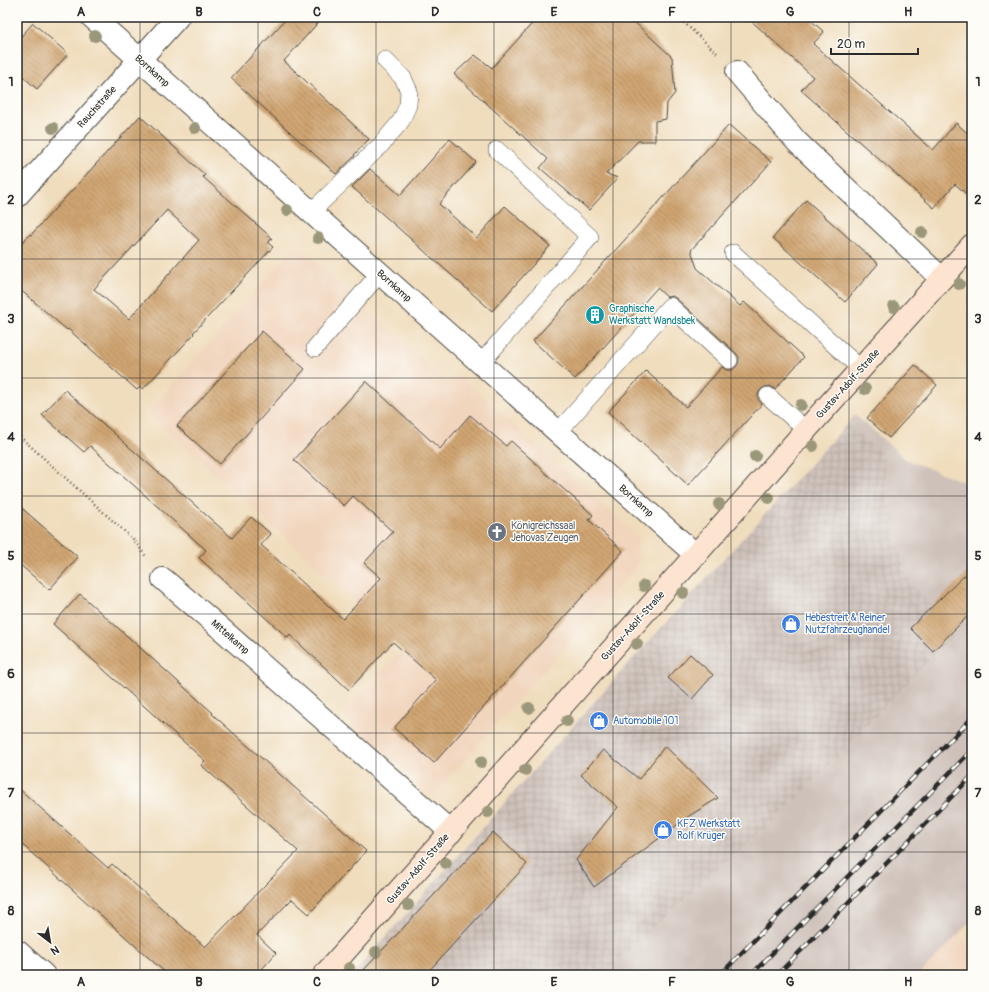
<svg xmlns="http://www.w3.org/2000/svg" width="989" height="992" font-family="Pangolin,sans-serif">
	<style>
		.built { fill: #f1d5bd }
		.industrial { fill: url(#industrial-grid) }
		.railway { fill: #cec1ba }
		.building { fill: url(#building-back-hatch); fill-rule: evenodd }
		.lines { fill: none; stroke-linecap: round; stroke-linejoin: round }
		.lane-casing { stroke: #494641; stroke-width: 18 }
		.street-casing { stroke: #494641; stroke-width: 24 }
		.secondary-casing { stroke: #494641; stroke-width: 24 }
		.path { stroke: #494641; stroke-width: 2.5; stroke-dasharray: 1 3; stroke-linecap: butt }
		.lane { stroke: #fff; stroke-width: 17 }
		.street { stroke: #fff; stroke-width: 22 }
		.secondary { stroke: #fde4d1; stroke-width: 22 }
		.rail-casing { stroke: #2b2b2b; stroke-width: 4.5 }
		.rail { stroke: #fdfcf7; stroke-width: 3; stroke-dasharray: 9; stroke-linecap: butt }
		.tree { fill: #9b977a }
		.grid { fill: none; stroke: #2b2b2b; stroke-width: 1; stroke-opacity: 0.55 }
		.labels { text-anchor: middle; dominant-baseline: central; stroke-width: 3; stroke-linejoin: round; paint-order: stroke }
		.street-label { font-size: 10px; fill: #2b2b2b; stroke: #fdfcf7 }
		.culture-label { font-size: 10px; fill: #0d838f; stroke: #fdfcf7; text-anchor: start }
		.worship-label { font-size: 10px; fill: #5b616d; stroke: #fdfcf7; text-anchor: start }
		.shop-label { font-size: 10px; fill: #366cbe; stroke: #fdfcf7; text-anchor: start }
		.neatline { fill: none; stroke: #2b2b2b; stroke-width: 1.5 }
		.grid-label { font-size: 13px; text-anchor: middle; font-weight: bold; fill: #2b2b2b }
	</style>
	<defs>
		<pattern id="industrial-grid" width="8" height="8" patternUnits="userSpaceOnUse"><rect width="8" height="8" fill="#cec1ba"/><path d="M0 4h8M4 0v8" fill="none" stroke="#b1a6a0"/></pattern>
		<pattern id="building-back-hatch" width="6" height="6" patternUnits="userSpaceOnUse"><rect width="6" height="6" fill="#d0a572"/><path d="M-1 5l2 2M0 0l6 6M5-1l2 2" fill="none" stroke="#a9875e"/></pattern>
	</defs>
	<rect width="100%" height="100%" fill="#fdfcf7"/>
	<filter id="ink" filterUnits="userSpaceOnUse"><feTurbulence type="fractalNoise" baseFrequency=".025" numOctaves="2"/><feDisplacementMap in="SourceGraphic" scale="8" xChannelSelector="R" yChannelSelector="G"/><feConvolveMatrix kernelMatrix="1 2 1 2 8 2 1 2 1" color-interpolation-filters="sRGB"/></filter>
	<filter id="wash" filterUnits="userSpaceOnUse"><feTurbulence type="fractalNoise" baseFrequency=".012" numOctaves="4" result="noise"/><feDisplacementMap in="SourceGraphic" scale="16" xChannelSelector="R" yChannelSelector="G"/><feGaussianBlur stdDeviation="0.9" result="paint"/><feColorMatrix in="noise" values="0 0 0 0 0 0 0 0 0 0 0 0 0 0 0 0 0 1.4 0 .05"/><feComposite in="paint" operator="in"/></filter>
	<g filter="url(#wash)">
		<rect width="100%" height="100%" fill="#f0ddbd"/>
		<path class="built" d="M 296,245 L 448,382 L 456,373 L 637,535 L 638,565 L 432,796 L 343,714 L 405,646 L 148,413 Z
			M 959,934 L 972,948 L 972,975 L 919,975 Z"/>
		<path class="industrial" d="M 847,424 L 883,454 L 893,531 L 910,583 L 959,630 L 796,800 L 628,951 L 604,975 L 352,975 L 619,674 Z"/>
		<path class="railway" d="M 855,415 L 907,460 L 972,485 L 972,919 L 959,934 L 919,975 L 604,975 L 628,951 L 796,800 L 958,631 L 910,583 L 893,531 L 883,454 L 847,424 Z"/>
		<g id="blocks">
			<path class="building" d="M 288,17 L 323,17 L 284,61 L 369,139 L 354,155 L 355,156 L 336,174 L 231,78 Z
				M 538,17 L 629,17 L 672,57 L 675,93 L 667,103 L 666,119 L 655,121 L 655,141 L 638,141 L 606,174 L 618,178 L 589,210 L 540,168 L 548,159 L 454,74 L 475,55 L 492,68 Z
				M 747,17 L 807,17 L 824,32 L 813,44 L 933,150 L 956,123 L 972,137 L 972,199 L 955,184 L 934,208 L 801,90 L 813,77 Z
				M 33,23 L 68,54 L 37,89 L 17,71 L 17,41 Z
				M 140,116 L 205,175 L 203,177 L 272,238 L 268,243 L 273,247 L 193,333 L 194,334 L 143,389 L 140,387 L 137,390 L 68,329 L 67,330 L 17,287 L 17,248 L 30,234 L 31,235 ZM 167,210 L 199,240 L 129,319 L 94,289 Z
				M 729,125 L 771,162 L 691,250 L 697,268 L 740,306 L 744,302 L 804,357 L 775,389 L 770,386 L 765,387 L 761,389 L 758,394 L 758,399 L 762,404 L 688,485 L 608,412 L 646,371 L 686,407 L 722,367 L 726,370 L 732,370 L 737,366 L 739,362 L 739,357 L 736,353 L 677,299 L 672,296 L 667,297 L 657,288 L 575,379 L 533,341 Z
				M 450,139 L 476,162 L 439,204 L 477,238 L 505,206 L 550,246 L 492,311 L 352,187 L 370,169 L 400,195 Z
				M 806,200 L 878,264 L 845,302 L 773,238 Z
				M 262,331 L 305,369 L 220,464 L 177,426 Z
				M 915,365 L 937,385 L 889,438 L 867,418 Z
				M 366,381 L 440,449 L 470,415 L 506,446 L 511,441 L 542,469 L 542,470 L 593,515 L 589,520 L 623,551 L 434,763 L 394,728 L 436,680 L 393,642 L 349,690 L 290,635 L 288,638 L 199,558 L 206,550 L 90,446 L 84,452 L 42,415 L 65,390 L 232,538 L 251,517 L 271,534 L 261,545 L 343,619 L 381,578 L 364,563 L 393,532 L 353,496 L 344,506 L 294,460 Z
				M 17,504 L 78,557 L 49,590 L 17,562 Z
				M 972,568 L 972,612 L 933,651 L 910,628 Z
				M 80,594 L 213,713 L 212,714 L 366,851 L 309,914 L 292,899 L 257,935 L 276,953 L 257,975 L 168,975 L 17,840 L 17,787 L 108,868 L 112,864 L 205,947 L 298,851 L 201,765 L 205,761 L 53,624 Z
				M 690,654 L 713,675 L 692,699 L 668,678 Z
				M 665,746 L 718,798 L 689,816 L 594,887 L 576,860 L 618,807 L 581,775 L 603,750 L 639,779 Z
				M 493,832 L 527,864 L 425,975 L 359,975 Z"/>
		</g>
	</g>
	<g filter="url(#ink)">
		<use href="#blocks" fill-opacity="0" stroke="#494641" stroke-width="1"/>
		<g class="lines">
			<defs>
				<path id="lane" d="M 311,212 L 380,146 L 401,121 L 408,105 L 409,91 L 403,78 L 385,60
					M 733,253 L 861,369
					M 315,348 L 380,273
					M 481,363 L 590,237 L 497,150
					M 768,396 L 806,430
					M 558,432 L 670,306 L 729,360"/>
				<path id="street" d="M 92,17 L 696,555
					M 737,72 L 797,142 L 941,278
					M 17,196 L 178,17
					M 163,579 L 219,627 L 451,832
					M 17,951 L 44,975"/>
				<path id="secondary" d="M 324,975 L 806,430 L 972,245"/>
			</defs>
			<use href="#lane" class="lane-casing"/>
			<use href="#street" class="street-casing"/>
			<use href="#secondary" class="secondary-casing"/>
			<path class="path" d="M 678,17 L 719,55
				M 17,434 L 133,539 L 147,558"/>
			<use href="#lane" class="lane"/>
			<use href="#street" class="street"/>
			<use href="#secondary" class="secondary"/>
			<defs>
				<path id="rail" d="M 720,975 L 972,718
					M 751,975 L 972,750
					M 777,975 L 972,776"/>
			</defs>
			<use href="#rail" class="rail-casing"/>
			<use href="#rail" class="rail"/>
		</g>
		<g class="tree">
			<circle cx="95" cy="36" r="6"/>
			<circle cx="53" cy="128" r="6"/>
			<circle cx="195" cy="128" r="6"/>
			<circle cx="287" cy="210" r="6"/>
			<circle cx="922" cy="232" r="6"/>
			<circle cx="318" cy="238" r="6"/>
			<circle cx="959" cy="284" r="6"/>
			<circle cx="894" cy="307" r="6"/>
			<circle cx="865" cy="389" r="6"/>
			<circle cx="801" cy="405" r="6"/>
			<circle cx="813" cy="446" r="6"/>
			<circle cx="755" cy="456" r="6"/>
			<circle cx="769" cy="498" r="6"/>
			<circle cx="719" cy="504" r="6"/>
			<circle cx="644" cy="586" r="6"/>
			<circle cx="683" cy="593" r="6"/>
			<circle cx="637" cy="644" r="6"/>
			<circle cx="529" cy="708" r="6"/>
			<circle cx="567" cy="721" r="6"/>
			<circle cx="481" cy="762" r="6"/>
			<circle cx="525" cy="770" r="6"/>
			<circle cx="488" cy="812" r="6"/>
			<circle cx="446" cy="863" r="6"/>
			<circle cx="408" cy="905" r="6"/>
			<circle cx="376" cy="952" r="6"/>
			<circle cx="349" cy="968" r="6"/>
		</g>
	</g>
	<path class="grid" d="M 140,17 L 140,975M 258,17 L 258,975M 376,17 L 376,975M 494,17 L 494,975M 613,17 L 613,975M 731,17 L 731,975M 849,17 L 849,975M 17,140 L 972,140M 17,259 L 972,259M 17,378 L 972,378M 17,496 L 972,496M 17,614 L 972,614M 17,733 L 972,733M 17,852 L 972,852"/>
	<defs>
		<symbol id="building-disc" viewBox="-11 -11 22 22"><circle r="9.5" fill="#0f9aa8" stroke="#fdfcf7"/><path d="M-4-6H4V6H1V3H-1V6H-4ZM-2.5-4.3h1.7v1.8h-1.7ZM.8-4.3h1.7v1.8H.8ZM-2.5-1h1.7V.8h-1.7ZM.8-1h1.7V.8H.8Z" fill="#fff"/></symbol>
		<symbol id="church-disc" viewBox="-11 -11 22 22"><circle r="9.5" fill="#6b7280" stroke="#fdfcf7"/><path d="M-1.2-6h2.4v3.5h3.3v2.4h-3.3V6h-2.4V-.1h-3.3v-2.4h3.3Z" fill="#fff"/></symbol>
		<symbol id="shop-disc" viewBox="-11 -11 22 22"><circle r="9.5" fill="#3f7fe0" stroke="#fdfcf7"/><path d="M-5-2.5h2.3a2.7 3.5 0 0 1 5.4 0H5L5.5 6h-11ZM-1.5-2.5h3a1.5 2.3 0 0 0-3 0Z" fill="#fff"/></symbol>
	</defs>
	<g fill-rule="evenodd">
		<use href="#building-disc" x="584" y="304" width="22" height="22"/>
		<use href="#church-disc" x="486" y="521" width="22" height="22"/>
		<use href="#shop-disc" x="780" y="613" width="22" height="22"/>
		<use href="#shop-disc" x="588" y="710" width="22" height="22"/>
		<use href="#shop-disc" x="652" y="819" width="22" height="22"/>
	</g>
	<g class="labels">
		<g class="street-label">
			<text transform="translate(152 71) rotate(42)">Bornkamp</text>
			<text transform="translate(97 107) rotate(-48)">Rauchstraße</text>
			<text transform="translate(394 286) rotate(42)">Bornkamp</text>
			<text transform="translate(848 384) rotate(-48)">Gustav-Adolf-Straße</text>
			<text transform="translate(636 501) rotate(42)">Bornkamp</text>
			<text transform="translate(633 626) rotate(-48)">Gustav-Adolf-Straße</text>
			<text transform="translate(230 637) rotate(41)">Mittelkamp</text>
			<text transform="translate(418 869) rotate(-49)">Gustav-Adolf-Straße</text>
		</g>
		<g class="culture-label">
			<text x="609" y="309">Graphische<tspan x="609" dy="12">Werkstatt Wandsbek</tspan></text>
		</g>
		<g class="worship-label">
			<text x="511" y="526">Königreichssaal<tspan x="511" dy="12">Jehovas Zeugen</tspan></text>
		</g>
		<g class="shop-label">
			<text x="805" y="618">Hebestreit &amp; Reiner<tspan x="805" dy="12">Nutzfahrzeughandel</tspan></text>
			<text x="613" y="721">Automobile 101</text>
			<text x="677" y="824">KFZ Werkstatt<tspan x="677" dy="12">Rolf Krüger</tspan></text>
		</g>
	</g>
	<rect width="989" height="992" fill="none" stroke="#fdfcf7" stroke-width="44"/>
	<g transform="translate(50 942) rotate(149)" stroke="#fdfcf7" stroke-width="3" paint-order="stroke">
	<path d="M0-3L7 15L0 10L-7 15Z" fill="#2b2b2b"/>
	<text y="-6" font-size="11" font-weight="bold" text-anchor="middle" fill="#2b2b2b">N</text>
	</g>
	<path d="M831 48v6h87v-6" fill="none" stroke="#2b2b2b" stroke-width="2"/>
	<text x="837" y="48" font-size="12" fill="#2b2b2b" stroke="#fdfcf7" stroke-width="3" paint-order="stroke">20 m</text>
	<rect x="22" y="22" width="945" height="948" class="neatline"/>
	<g class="grid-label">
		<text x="81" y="16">A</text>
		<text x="199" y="16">B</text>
		<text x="317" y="16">C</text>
		<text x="435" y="16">D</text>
		<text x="554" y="16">E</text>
		<text x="672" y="16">F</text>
		<text x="790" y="16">G</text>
		<text x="908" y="16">H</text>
		<text x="11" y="86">1</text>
		<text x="978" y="86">1</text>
		<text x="11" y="204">2</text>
		<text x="978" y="204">2</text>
		<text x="11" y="323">3</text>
		<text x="978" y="323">3</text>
		<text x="11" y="441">4</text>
		<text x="978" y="441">4</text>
		<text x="11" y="560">5</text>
		<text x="978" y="560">5</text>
		<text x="11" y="678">6</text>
		<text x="978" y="678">6</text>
		<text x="11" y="797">7</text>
		<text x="978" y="797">7</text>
		<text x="11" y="915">8</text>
		<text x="978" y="915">8</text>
		<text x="81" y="986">A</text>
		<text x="199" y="986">B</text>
		<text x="317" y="986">C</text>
		<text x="435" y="986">D</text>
		<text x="554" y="986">E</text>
		<text x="672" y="986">F</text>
		<text x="790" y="986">G</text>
		<text x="908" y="986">H</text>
	</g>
</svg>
